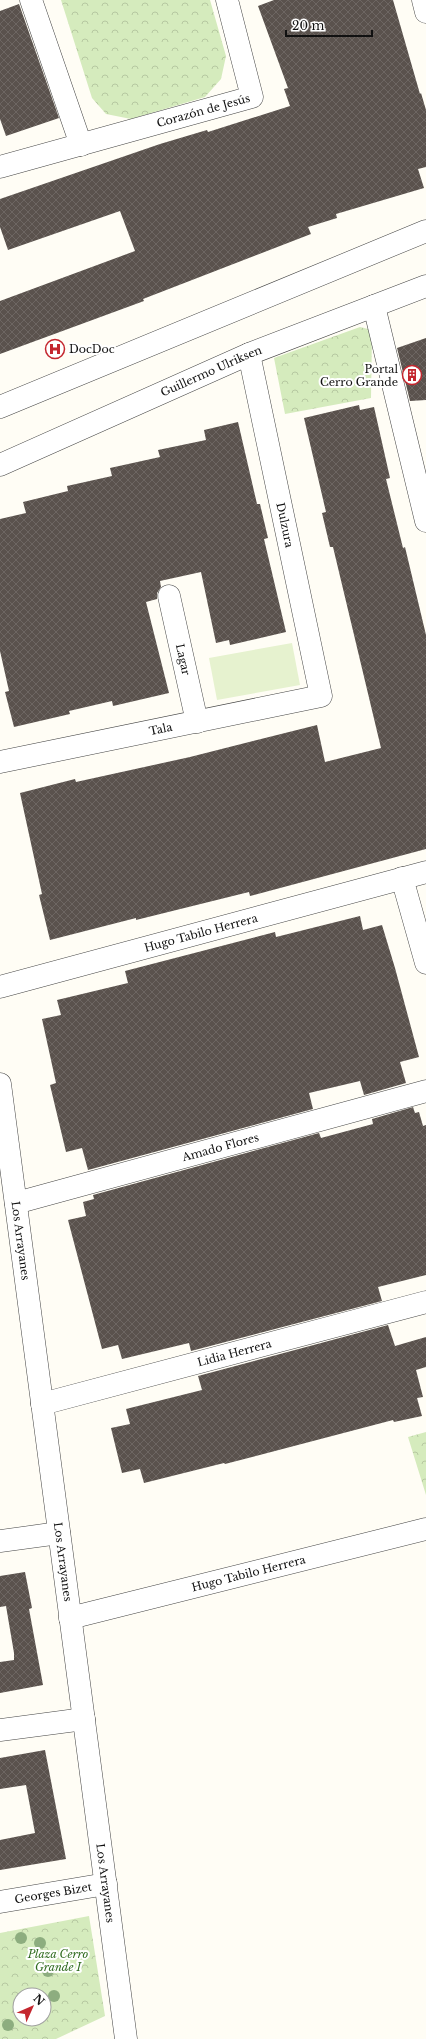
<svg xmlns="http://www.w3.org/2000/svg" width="426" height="2039" font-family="'Libre Baskerville',serif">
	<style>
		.park { fill: url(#park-crowns); fill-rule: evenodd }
		.pitch { fill: #e6f2cf }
		.building { fill: url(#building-cross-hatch) }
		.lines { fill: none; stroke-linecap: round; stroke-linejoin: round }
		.minor-casing { stroke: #444; stroke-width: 23 }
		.minor { stroke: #fff; stroke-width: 22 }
		.tree { fill: #8dad7f }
		.labels { text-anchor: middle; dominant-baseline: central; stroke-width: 4; stroke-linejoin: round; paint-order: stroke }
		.street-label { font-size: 11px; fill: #111; stroke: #fff }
		.poi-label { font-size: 11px; fill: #111; stroke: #fff; text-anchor: start }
		.park-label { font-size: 11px; font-style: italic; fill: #2f6b1f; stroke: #fff }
	</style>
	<defs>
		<pattern id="park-crowns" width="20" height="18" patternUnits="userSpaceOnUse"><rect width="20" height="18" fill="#d5ebbd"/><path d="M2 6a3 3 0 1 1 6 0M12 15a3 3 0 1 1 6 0" fill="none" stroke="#b6c8a1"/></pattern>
		<pattern id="building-cross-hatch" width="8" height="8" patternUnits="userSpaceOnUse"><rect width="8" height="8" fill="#5a524d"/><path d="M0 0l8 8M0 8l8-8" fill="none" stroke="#6d6662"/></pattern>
	</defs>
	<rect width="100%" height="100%" fill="#fffdf5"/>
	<path class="park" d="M 61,0 L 210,0 L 226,56 L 221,79 L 205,97 L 131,119 L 106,114 L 92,98 Z
		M 360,327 L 368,329 L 372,333 L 371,398 L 285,414 L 274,358 Z
		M 426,1432 L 426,1495 L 408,1437 Z
		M 89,1916 L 105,2016 L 56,2039 L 0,2039 L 0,1933 ZM 20,1995 L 44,1995 L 44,2019 L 20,2019 Z"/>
	<path class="pitch" d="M 292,643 L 300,685 L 217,700 L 209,658 Z"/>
	<path class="building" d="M 274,0 L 393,0 L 420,94 L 421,93 L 426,110 L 426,167 L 418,169 L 424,188 L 336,214 L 337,218 L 308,227 L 311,234 L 143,299 L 144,301 L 0,354 L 0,301 L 135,251 L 120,211 L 8,250 L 0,227 L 0,199 L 160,144 L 207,130 L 208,132 L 290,106 L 284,89 L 288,88 L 258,6 Z
		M 19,4 L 59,118 L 6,136 L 0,119 L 0,11 Z
		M 426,338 L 426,400 L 410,401 L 397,348 Z
		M 359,405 L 360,410 L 374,407 L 390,478 L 386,479 L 403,548 L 405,547 L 426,635 L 426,849 L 250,896 L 249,892 L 136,920 L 136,918 L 50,940 L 39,895 L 42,894 L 20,793 L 75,779 L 76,782 L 190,757 L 317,725 L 325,762 L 381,748 L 333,547 L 330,547 L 322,513 L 326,512 L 304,418 Z
		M 238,422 L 257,504 L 260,504 L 268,538 L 264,539 L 286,632 L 230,645 L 229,640 L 216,643 L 201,572 L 160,581 L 161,587 L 157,593 L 157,599 L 146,602 L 169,693 L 113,706 L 112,701 L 69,711 L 70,714 L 14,727 L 5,692 L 9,691 L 0,651 L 0,519 L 26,513 L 23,502 L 68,491 L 67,486 L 112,476 L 110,468 L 160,457 L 158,450 L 206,440 L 204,430 Z
		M 360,916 L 363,930 L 382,925 L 395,968 L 419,1057 L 400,1062 L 406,1083 L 364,1095 L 360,1081 L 309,1093 L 313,1109 L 88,1170 L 82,1148 L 66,1152 L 50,1085 L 56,1083 L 42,1019 L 61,1015 L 57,1000 L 128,983 L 125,971 L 275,932 L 276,937 Z
		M 413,1107 L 415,1113 L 419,1112 L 423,1126 L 426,1125 L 426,1275 L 378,1287 L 382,1301 L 191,1351 L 189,1343 L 122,1359 L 118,1345 L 102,1349 L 68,1220 L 86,1216 L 83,1202 L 94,1199 L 93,1195 L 319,1133 L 321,1138 L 373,1124 L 372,1119 Z
		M 388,1325 L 395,1346 L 426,1337 L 426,1367 L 416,1370 L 423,1397 L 417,1398 L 422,1416 L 394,1422 L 393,1420 L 225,1464 L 224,1463 L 144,1483 L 140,1469 L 122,1473 L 111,1428 L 130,1424 L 126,1409 L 202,1390 L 198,1376 Z
		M 25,1572 L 32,1608 L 29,1609 L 43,1685 L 0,1693 L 0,1662 L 14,1660 L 14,1653 L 6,1606 L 0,1607 L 0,1576 Z
		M 45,1750 L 66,1859 L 0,1870 L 0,1840 L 35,1833 L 26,1785 L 0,1789 L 0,1758 Z"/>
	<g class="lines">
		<defs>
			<g id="minor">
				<path d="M 31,0 L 81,145"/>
				<path d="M 423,0 L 426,12"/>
				<path id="s1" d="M 0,167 L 252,97 L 227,0"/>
				<path d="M 374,306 L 426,521"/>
				<path d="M 0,407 L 426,231"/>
				<path id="s2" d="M 0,465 L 249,354 L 426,286"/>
				<path id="s3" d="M 169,596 L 197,722"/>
				<path id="s4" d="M 0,762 L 321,696 L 249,354"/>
				<path d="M 402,878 L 426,963"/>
				<path id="s5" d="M 0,987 L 426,872"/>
				<path id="s6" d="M 0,1084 L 126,2039"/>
				<path id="s7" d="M 16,1203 L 426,1091"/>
				<path id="s8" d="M 42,1404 L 426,1302"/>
				<path d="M 0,1541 L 59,1533"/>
				<path id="s9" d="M 70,1618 L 426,1529"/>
				<path d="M 0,1730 L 84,1719"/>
				<path id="s10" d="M 0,1902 L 106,1884"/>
			</g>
		</defs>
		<use href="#minor" class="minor-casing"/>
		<use href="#minor" class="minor"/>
	</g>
	<g class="tree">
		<circle cx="21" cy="1938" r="6"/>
		<circle cx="40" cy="1943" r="6"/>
		<circle cx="48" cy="1971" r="6"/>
		<circle cx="54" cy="1996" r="6"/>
		<circle cx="8" cy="2025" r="6"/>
	</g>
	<defs>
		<symbol id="hospital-ring" viewBox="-11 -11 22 22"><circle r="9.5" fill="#fff" stroke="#c4262e" stroke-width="1.5"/><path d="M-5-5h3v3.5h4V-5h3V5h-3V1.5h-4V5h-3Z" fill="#c4262e"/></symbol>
		<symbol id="building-ring" viewBox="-11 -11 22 22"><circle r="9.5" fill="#fff" stroke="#c4262e" stroke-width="1.5"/><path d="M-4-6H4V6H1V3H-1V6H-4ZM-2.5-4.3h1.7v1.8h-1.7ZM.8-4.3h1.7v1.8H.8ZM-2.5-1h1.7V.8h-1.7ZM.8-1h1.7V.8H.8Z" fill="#c4262e"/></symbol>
	</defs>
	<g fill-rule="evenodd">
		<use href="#hospital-ring" x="44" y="338" width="22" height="22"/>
		<use href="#building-ring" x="401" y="364" width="22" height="22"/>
	</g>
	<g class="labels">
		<g class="street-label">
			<text stroke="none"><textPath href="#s1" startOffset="211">Corazón de Jesús</textPath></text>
			<text stroke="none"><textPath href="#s2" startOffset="231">Guillermo Ulriksen</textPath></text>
			<text transform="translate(285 525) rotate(78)">Dulzura</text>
			<text stroke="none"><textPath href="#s3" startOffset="65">Lagar</textPath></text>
			<text stroke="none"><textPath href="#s4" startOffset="164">Tala</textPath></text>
			<text stroke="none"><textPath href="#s5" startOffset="208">Hugo Tabilo Herrera</textPath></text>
			<text stroke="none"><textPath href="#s7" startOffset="212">Amado Flores</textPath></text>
			<text stroke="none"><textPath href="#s6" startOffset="158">Los Arrayanes</textPath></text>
			<text stroke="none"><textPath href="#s8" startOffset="199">Lidia Herrera</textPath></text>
			<text stroke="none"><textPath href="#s6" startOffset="482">Los Arrayanes</textPath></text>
			<text stroke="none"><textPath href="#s9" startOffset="184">Hugo Tabilo Herrera</textPath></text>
			<text stroke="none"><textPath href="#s6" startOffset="806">Los Arrayanes</textPath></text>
			<text stroke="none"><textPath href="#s10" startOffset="54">Georges Bizet</textPath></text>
		</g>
		<g class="poi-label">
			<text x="69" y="349">DocDoc</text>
			<text x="398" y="369" text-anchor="end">Portal<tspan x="398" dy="13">Cerro Grande</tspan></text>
		</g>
		<g class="park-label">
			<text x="58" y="1954">Plaza Cerro<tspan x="58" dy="13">Grande I</tspan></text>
		</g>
	</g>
	<g transform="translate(32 2007) rotate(45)"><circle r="19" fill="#ffffff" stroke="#a0a0a0"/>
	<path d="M0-3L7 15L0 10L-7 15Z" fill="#c4262e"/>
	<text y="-6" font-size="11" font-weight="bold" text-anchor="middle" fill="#111111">N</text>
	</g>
	<path d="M286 30v6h86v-6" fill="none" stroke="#111111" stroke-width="2"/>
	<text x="292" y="30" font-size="12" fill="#111111" stroke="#ffffff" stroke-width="3" paint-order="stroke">20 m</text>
</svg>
